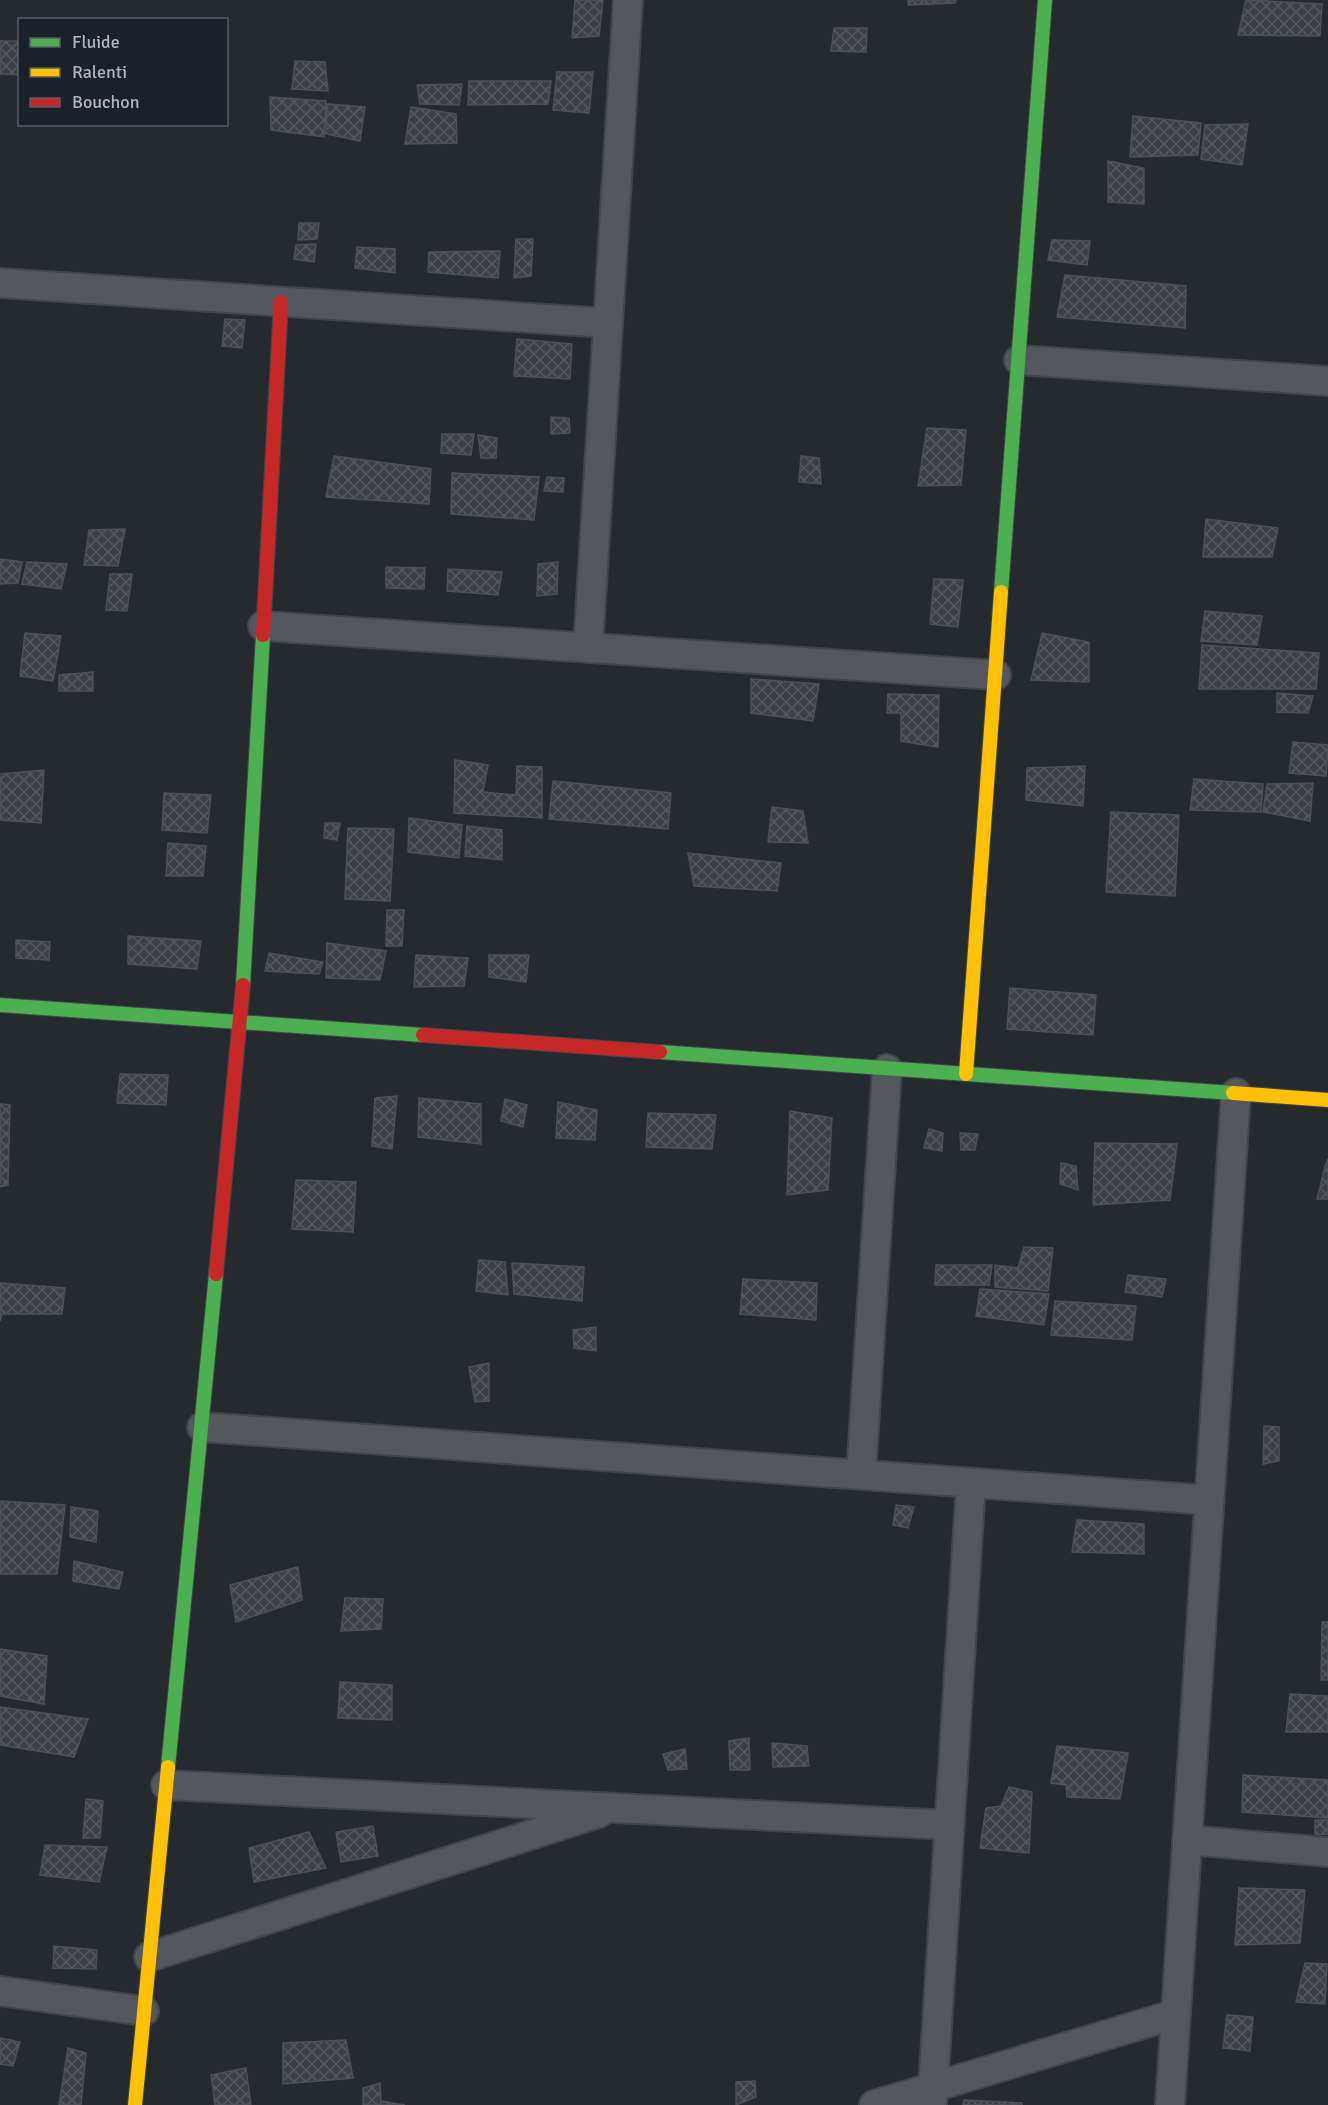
<svg xmlns="http://www.w3.org/2000/svg" width="1328" height="2105" font-family="Signika,sans-serif">
	<style>
		.building { fill: url(#building-cross-hatch); stroke: #4d5257; stroke-width: 1.5 }
		.lines { fill: none; stroke-linecap: round; stroke-linejoin: round }
		.street-casing { stroke: #42464a; stroke-width: 32 }
		.fast-casing { stroke: #42464a; stroke-width: 16 }
		.slow-casing { stroke: #42464a; stroke-width: 16 }
		.jam-casing { stroke: #42464a; stroke-width: 16 }
		.street { stroke: #54585e; stroke-width: 28 }
		.fast { stroke: #4caf50; stroke-width: 14 }
		.slow { stroke: #ffc107; stroke-width: 14 }
		.jam { stroke: #c62828; stroke-width: 14 }
	</style>
	<defs>
		<pattern id="building-cross-hatch" width="8" height="8" patternUnits="userSpaceOnUse" patternTransform="scale(1.5)"><rect width="8" height="8" fill="#3c4044"/><path d="M0 0l8 8M0 8l8-8" fill="none" stroke="#56595d"/></pattern>
	</defs>
	<rect width="100%" height="100%" fill="#252a2f"/>
	<path class="building" d="M 575,0 L 603,0 L 599,36 L 572,38 Z
		M 908,0 L 956,0 L 955,3 L 908,5 Z
		M 1246,0 L 1322,4 L 1320,36 L 1238,35 Z
		M 834,28 L 867,28 L 866,52 L 831,51 Z
		M 0,41 L 20,41 L 20,75 L 0,74 Z
		M 295,61 L 325,62 L 328,91 L 292,89 Z
		M 557,72 L 593,72 L 589,113 L 553,110 Z
		M 469,81 L 551,81 L 548,104 L 468,105 Z
		M 462,84 L 459,105 L 420,104 L 417,85 Z
		M 270,97 L 326,101 L 324,137 L 271,130 Z
		M 327,104 L 365,107 L 360,141 L 326,134 Z
		M 411,107 L 456,114 L 457,143 L 405,144 Z
		M 1133,116 L 1201,123 L 1198,155 L 1130,157 Z
		M 1248,124 L 1242,165 L 1201,159 L 1205,125 Z
		M 1108,161 L 1144,168 L 1144,204 L 1108,202 Z
		M 299,223 L 319,223 L 317,239 L 298,240 Z
		M 516,239 L 533,239 L 531,276 L 514,278 Z
		M 1052,240 L 1090,241 L 1087,265 L 1048,260 Z
		M 316,244 L 314,262 L 294,259 L 296,245 Z
		M 357,247 L 395,249 L 395,273 L 355,268 Z
		M 500,251 L 498,278 L 428,272 L 429,252 Z
		M 1065,275 L 1186,286 L 1185,328 L 1057,317 Z
		M 225,319 L 245,320 L 242,348 L 222,346 Z
		M 517,339 L 572,344 L 570,379 L 514,376 Z
		M 551,417 L 569,418 L 570,433 L 551,434 Z
		M 927,428 L 966,430 L 961,485 L 918,486 Z
		M 442,434 L 474,434 L 471,455 L 441,453 Z
		M 478,435 L 497,438 L 496,458 L 481,458 Z
		M 334,456 L 431,469 L 429,504 L 326,497 Z
		M 801,456 L 819,458 L 821,484 L 799,482 Z
		M 452,473 L 539,477 L 534,520 L 451,514 Z
		M 547,477 L 564,478 L 563,492 L 544,491 Z
		M 1206,519 L 1278,528 L 1272,557 L 1203,557 Z
		M 125,529 L 118,566 L 84,565 L 89,530 Z
		M 0,559 L 22,562 L 18,583 L 0,584 Z
		M 27,562 L 67,564 L 61,589 L 22,584 Z
		M 558,562 L 557,594 L 537,596 L 538,564 Z
		M 386,567 L 425,568 L 424,589 L 386,588 Z
		M 448,569 L 502,572 L 498,595 L 447,591 Z
		M 110,574 L 132,574 L 127,611 L 106,610 Z
		M 934,579 L 963,580 L 958,627 L 930,624 Z
		M 1205,611 L 1262,616 L 1257,645 L 1201,641 Z
		M 25,633 L 61,636 L 53,681 L 20,676 Z
		M 1042,633 L 1089,642 L 1089,682 L 1031,680 Z
		M 1202,645 L 1319,653 L 1316,689 L 1199,689 Z
		M 93,672 L 93,691 L 59,691 L 59,675 Z
		M 751,679 L 819,684 L 813,721 L 751,713 Z
		M 1277,693 L 1313,696 L 1308,713 L 1277,712 Z
		M 888,694 L 939,695 L 938,747 L 901,741 L 901,713 L 887,713 Z
		M 1293,742 L 1328,745 L 1326,776 L 1289,773 Z
		M 455,760 L 488,765 L 483,792 L 516,795 L 517,766 L 542,767 L 542,818 L 454,813 Z
		M 1085,766 L 1083,806 L 1026,800 L 1027,768 Z
		M 44,770 L 41,823 L 0,820 L 0,774 Z
		M 1194,779 L 1263,784 L 1261,812 L 1190,810 Z
		M 553,781 L 671,793 L 668,829 L 549,819 Z
		M 1313,783 L 1310,821 L 1263,812 L 1267,784 Z
		M 164,793 L 211,795 L 207,833 L 162,830 Z
		M 772,807 L 803,811 L 808,843 L 768,842 Z
		M 1111,812 L 1179,815 L 1175,896 L 1106,892 Z
		M 409,818 L 462,825 L 459,858 L 408,852 Z
		M 325,823 L 340,823 L 337,840 L 324,838 Z
		M 467,826 L 502,830 L 502,860 L 465,856 Z
		M 348,828 L 394,829 L 390,901 L 345,899 Z
		M 168,843 L 206,846 L 203,876 L 166,876 Z
		M 688,853 L 781,863 L 777,891 L 694,886 Z
		M 387,910 L 404,910 L 402,946 L 386,946 Z
		M 128,936 L 201,941 L 197,969 L 128,964 Z
		M 16,940 L 50,942 L 49,960 L 16,958 Z
		M 327,943 L 386,951 L 380,980 L 326,978 Z
		M 269,953 L 323,962 L 319,974 L 265,971 Z
		M 416,955 L 468,958 L 464,986 L 414,987 Z
		M 489,955 L 529,955 L 526,982 L 489,977 Z
		M 1010,988 L 1096,995 L 1093,1035 L 1007,1029 Z
		M 120,1074 L 168,1075 L 166,1105 L 117,1103 Z
		M 397,1096 L 392,1149 L 372,1146 L 375,1098 Z
		M 419,1098 L 481,1104 L 481,1144 L 418,1137 Z
		M 505,1099 L 527,1105 L 523,1127 L 501,1121 Z
		M 558,1102 L 597,1110 L 595,1140 L 556,1138 Z
		M 0,1104 L 10,1105 L 8,1185 L 0,1187 Z
		M 790,1111 L 832,1118 L 828,1190 L 787,1195 Z
		M 648,1113 L 716,1115 L 712,1149 L 646,1147 Z
		M 929,1129 L 943,1133 L 942,1151 L 924,1148 Z
		M 960,1133 L 978,1134 L 975,1150 L 961,1150 Z
		M 1095,1143 L 1177,1144 L 1170,1200 L 1093,1205 Z
		M 1328,1159 L 1328,1199 L 1317,1199 L 1325,1166 Z
		M 1061,1163 L 1076,1166 L 1078,1190 L 1060,1184 Z
		M 296,1180 L 356,1182 L 353,1232 L 292,1229 Z
		M 1024,1247 L 1053,1248 L 1048,1291 L 995,1287 L 995,1265 L 1018,1268 Z
		M 479,1260 L 505,1262 L 508,1295 L 476,1291 Z
		M 512,1263 L 584,1267 L 582,1301 L 514,1294 Z
		M 936,1265 L 992,1265 L 989,1285 L 935,1285 Z
		M 1128,1275 L 1166,1279 L 1162,1297 L 1125,1292 Z
		M 743,1279 L 817,1283 L 816,1320 L 740,1314 Z
		M 0,1283 L 65,1288 L 62,1314 L 2,1314 L 0,1321 Z
		M 980,1289 L 1049,1294 L 1044,1325 L 976,1316 Z
		M 1055,1301 L 1136,1306 L 1132,1340 L 1051,1335 Z
		M 596,1327 L 596,1351 L 574,1348 L 573,1330 Z
		M 489,1363 L 489,1401 L 475,1402 L 469,1367 Z
		M 1264,1426 L 1279,1427 L 1279,1461 L 1263,1464 Z
		M 0,1501 L 65,1505 L 57,1574 L 0,1574 Z
		M 896,1505 L 914,1507 L 908,1528 L 893,1525 Z
		M 71,1507 L 98,1511 L 96,1542 L 70,1537 Z
		M 1077,1520 L 1144,1524 L 1144,1554 L 1072,1552 Z
		M 74,1561 L 123,1572 L 119,1589 L 73,1581 Z
		M 298,1567 L 302,1600 L 236,1622 L 230,1585 Z
		M 345,1598 L 383,1599 L 381,1629 L 341,1631 Z
		M 1322,1622 L 1328,1622 L 1328,1680 L 1321,1680 Z
		M 0,1649 L 47,1656 L 44,1704 L 0,1696 Z
		M 340,1682 L 392,1685 L 392,1720 L 338,1718 Z
		M 1290,1694 L 1328,1696 L 1328,1732 L 1286,1732 Z
		M 0,1707 L 88,1719 L 74,1757 L 0,1745 Z
		M 749,1738 L 750,1770 L 730,1770 L 729,1741 Z
		M 772,1743 L 807,1746 L 809,1766 L 773,1767 Z
		M 1057,1746 L 1128,1753 L 1120,1799 L 1067,1797 L 1066,1785 L 1051,1783 Z
		M 685,1749 L 687,1769 L 668,1770 L 663,1754 Z
		M 1243,1775 L 1328,1780 L 1328,1818 L 1242,1812 Z
		M 1009,1787 L 1032,1792 L 1029,1853 L 980,1848 L 986,1808 L 1001,1806 Z
		M 86,1799 L 103,1801 L 100,1838 L 83,1838 Z
		M 1315,1820 L 1328,1820 L 1328,1834 L 1315,1835 Z
		M 373,1826 L 378,1856 L 341,1862 L 336,1832 Z
		M 309,1832 L 326,1868 L 254,1882 L 249,1848 Z
		M 45,1845 L 107,1847 L 99,1882 L 40,1875 Z
		M 1239,1888 L 1305,1890 L 1300,1943 L 1235,1945 Z
		M 54,1946 L 97,1950 L 96,1969 L 53,1968 Z
		M 1305,1963 L 1327,1964 L 1325,2004 L 1296,2002 Z
		M 1227,2015 L 1253,2017 L 1250,2051 L 1223,2048 Z
		M 0,2038 L 20,2042 L 13,2066 L 0,2064 Z
		M 346,2040 L 353,2078 L 283,2084 L 283,2043 Z
		M 68,2048 L 86,2053 L 81,2105 L 59,2105 Z
		M 246,2068 L 251,2105 L 215,2105 L 211,2075 Z
		M 755,2081 L 756,2097 L 736,2105 L 736,2082 Z
		M 380,2083 L 381,2101 L 405,2105 L 363,2105 L 363,2088 Z
		M 964,2100 L 1022,2103 L 1022,2105 L 963,2105 Z"/>
	<g class="lines">
		<defs>
			<path id="street" d="M 0,283 L 607,323
				M 1019,360 L 1328,381
				M 263,626 L 996,675
				M 588,648 L 628,0
				M 202,1427 L 1209,1500
				M 861,1475 L 887,1069
				M 166,1785 L 949,1825
				M 1187,1840 L 1328,1852
				M 149,1957 L 599,1813
				M 0,1991 L 144,2011
				M 874,2105 L 1176,2014
				M 932,2105 L 971,1483
				M 1170,2105 L 1236,1093"/>
			<path id="fast" d="M 1001,592 L 1045,0
				M 243,985 L 263,635
				M 0,1005 L 423,1035
				M 660,1052 L 1233,1093
				M 168,1767 L 216,1274"/>
			<path id="slow" d="M 966,1074 L 1001,592
				M 1233,1093 L 1328,1100
				M 135,2105 L 168,1767"/>
			<path id="jam" d="M 263,635 L 281,302
				M 423,1035 L 660,1052
				M 216,1274 L 243,985"/>
		</defs>
		<use href="#street" class="street-casing"/>
		<use href="#fast" class="fast-casing"/>
		<use href="#slow" class="slow-casing"/>
		<use href="#jam" class="jam-casing"/>
		<use href="#street" class="street"/>
		<use href="#fast" class="fast"/>
		<use href="#slow" class="slow"/>
		<use href="#jam" class="jam"/>
	</g>
	<rect x="18" y="18" width="210" height="108" fill="#1a2128" stroke="#555d65" stroke-width="1.5"/>
	<rect x="30" y="38" width="30" height="9" fill="#4caf50" stroke="#555d65" stroke-width="1.5"/>
	<text x="72" y="48" font-size="18" fill="#aeb7c1">Fluide</text>
	<rect x="30" y="68" width="30" height="9" fill="#ffc107" stroke="#555d65" stroke-width="1.5"/>
	<text x="72" y="78" font-size="18" fill="#aeb7c1">Ralenti</text>
	<rect x="30" y="98" width="30" height="9" fill="#c62828" stroke="#555d65" stroke-width="1.5"/>
	<text x="72" y="108" font-size="18" fill="#aeb7c1">Bouchon</text>
</svg>
